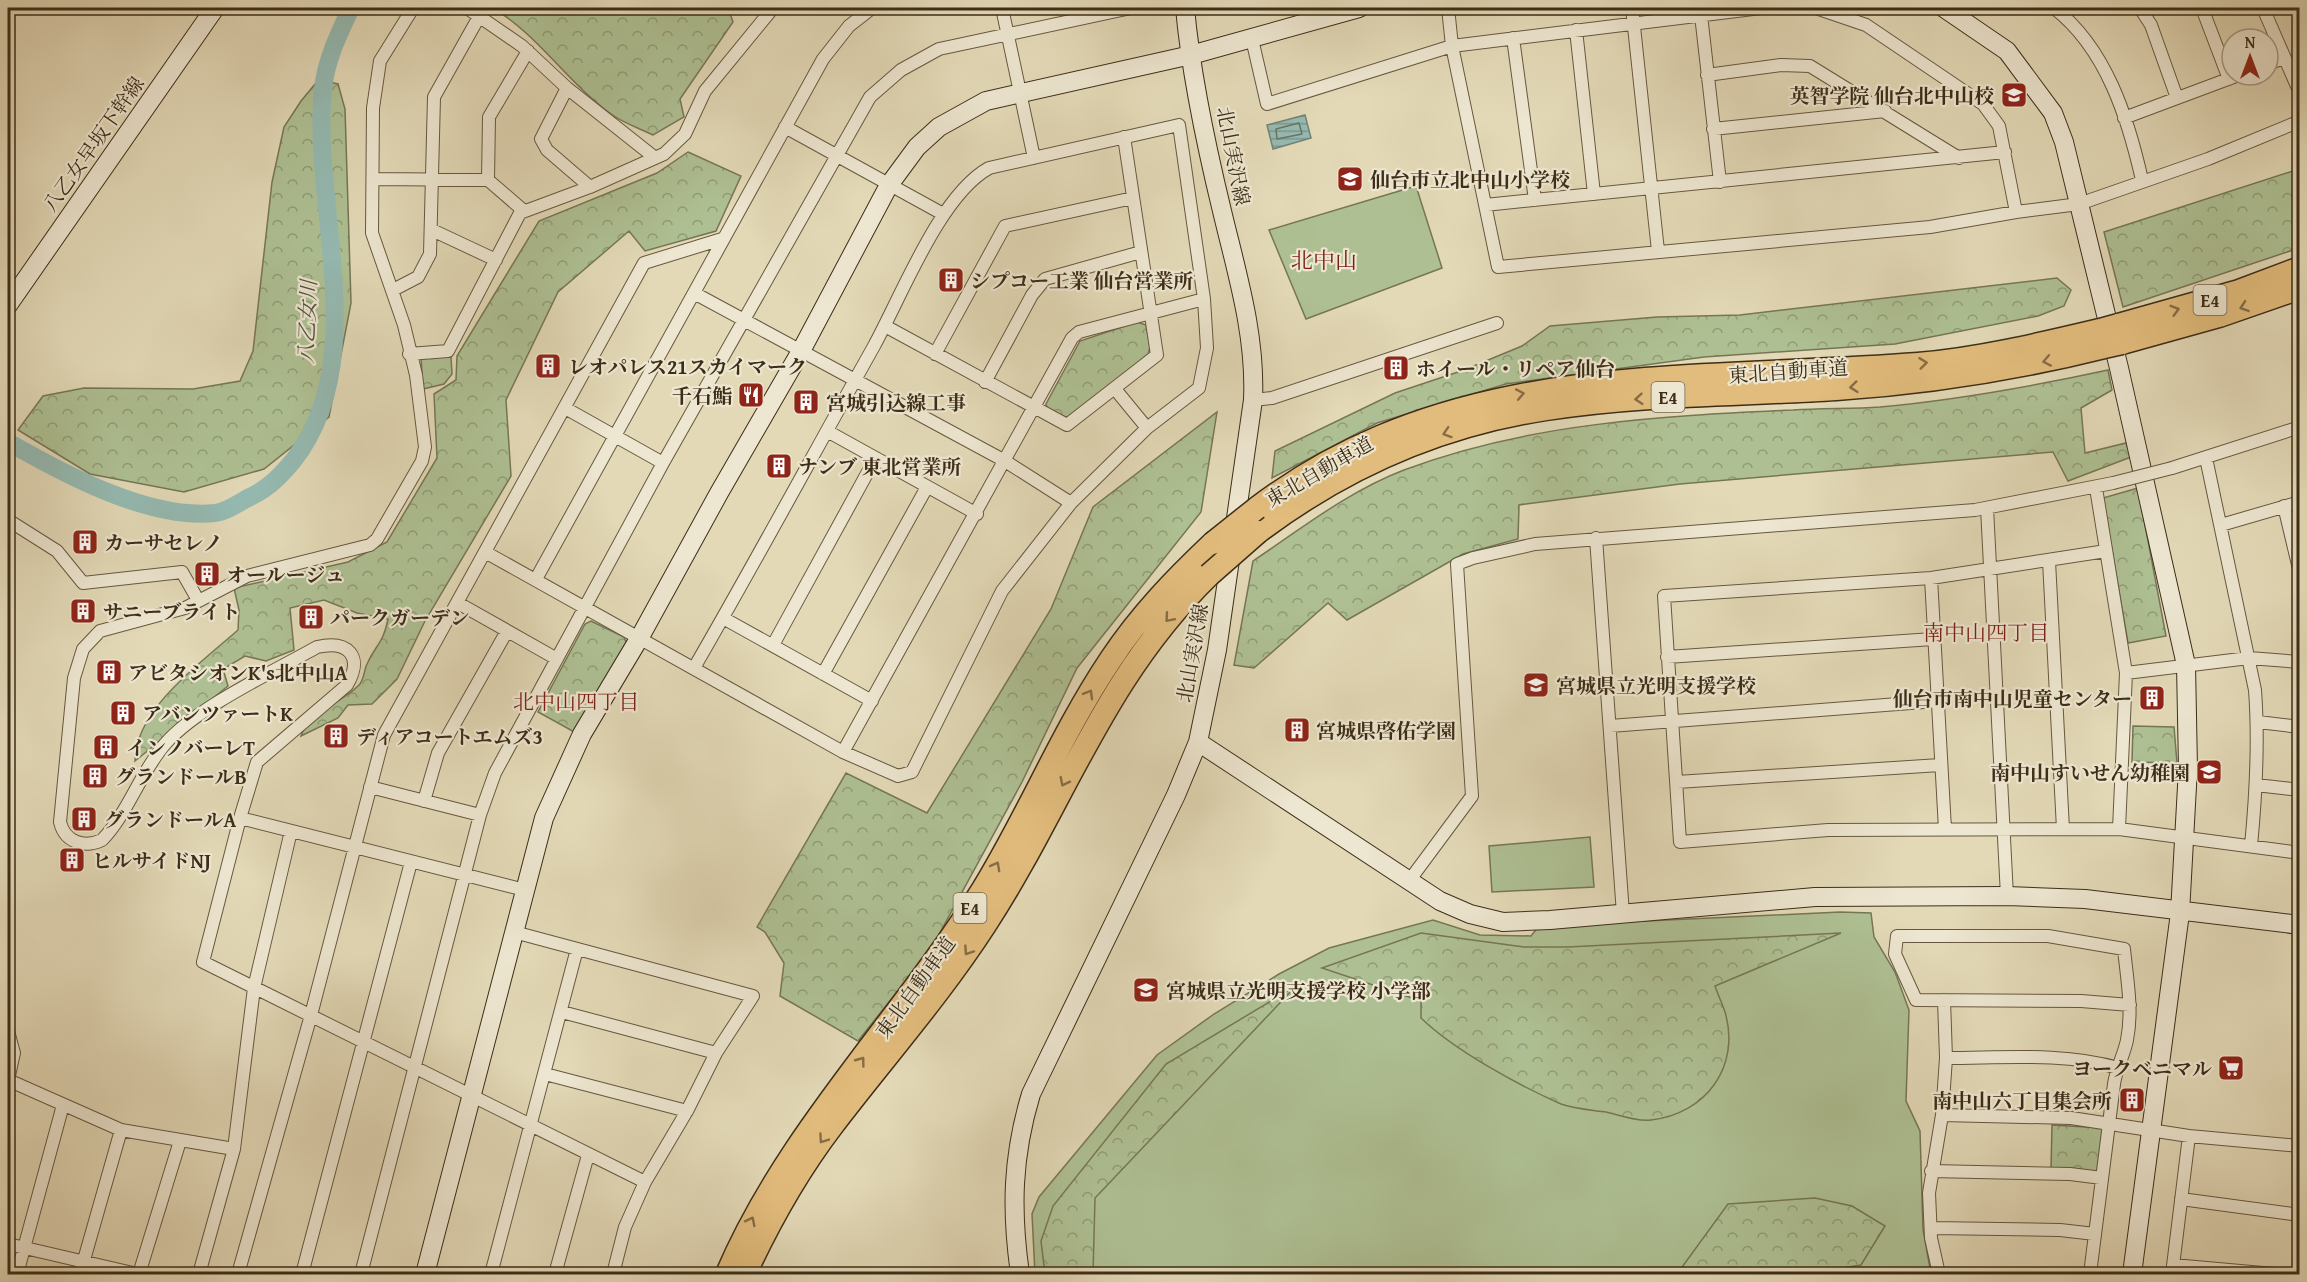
<svg xmlns="http://www.w3.org/2000/svg" width="2307" height="1282" font-family="'Gentium Book Plus','Noto Serif JP',serif">
	<style>
		.green { fill: #aec093; stroke: #767656; stroke-width: 1.5 }
		.forest { fill: url(#forest-crowns); stroke: #767656; stroke-width: 1.5 }
		.water { fill: url(#water-rules); stroke: #728274; stroke-width: 1.5 }
		.lines { fill: none; stroke-linecap: round; stroke-linejoin: round }
		.shore { stroke: #697465; stroke-width: 1.5 }
		.river { stroke: #95bab2; stroke-width: 18 }
		.street-casing { stroke: #665840; stroke-width: 14 }
		.secondary-casing { stroke: #3d2d18; stroke-width: 20 }
		.highway-casing { stroke: #3d2d18; stroke-width: 25 }
		.street { stroke: #ede6d0; stroke-width: 12 }
		.secondary { stroke: #ede6d0; stroke-width: 18 }
		.highway { stroke: #e2bc7c; stroke-width: 22 }
		.street-bridge-casing { stroke: #665840; stroke-width: 14; stroke-linecap: butt }
		.highway-bridge-casing { stroke: #3d2d18; stroke-width: 25; stroke-linecap: butt }
		.street-bridge { stroke: #ede6d0; stroke-width: 12 }
		.highway-bridge { stroke: #e2bc7c; stroke-width: 22 }
		.oneway { stroke: #876d45 }
		.labels { text-anchor: middle; dominant-baseline: central; stroke-width: 4.5; stroke-linejoin: round; paint-order: stroke }
		.shield { fill: #ede6d0; stroke: #72644f; stroke-width: 1.5 }
		.shield-label { font-size: 18px; font-weight: bold; fill: #3d2d18 }
		.poi-label { font-size: 20px; font-weight: bold; fill: #3d2d18; stroke: #ede6d0; text-anchor: start }
		.street-label { font-size: 20px; fill: #3d2d18; stroke: #ede6d0 }
		.water-label { font-size: 21px; font-style: italic; fill: #53503e; stroke: #ede6d0 }
		.neighbourhood-label { font-size: 21px; fill: #7a1f14; stroke: #ede6d0 }
		.quarter-label { font-size: 22px; fill: #7a1f14; stroke: #ede6d0 }
	</style>
	<defs>
		<pattern id="forest-crowns" width="20" height="18" patternUnits="userSpaceOnUse" patternTransform="scale(1.5)"><rect width="20" height="18" fill="#aec093"/><path d="M2 6a3 3 0 1 1 6 0M12 15a3 3 0 1 1 6 0" fill="none" stroke="#8f9c77"/></pattern>
		<pattern id="water-rules" width="6" height="5" patternUnits="userSpaceOnUse" patternTransform="scale(1.5)"><rect width="6" height="5" fill="#95bab2"/><path d="M0 2.5h6" fill="none" stroke="#7b9890"/></pattern>
	</defs>
	<rect width="100%" height="100%" fill="#e3d9b7"/>
	<filter id="stains"><feTurbulence type="fractalNoise" baseFrequency=".00333" numOctaves="4"/><feColorMatrix values="0 0 0 0 .2 0 0 0 0 .09 0 0 0 0 .02 0 0 0 .5 -.17"/></filter>
	<radialGradient id="worn" r=".72"><stop offset=".6" stop-color="#630" stop-opacity="0"/><stop offset="1" stop-color="#630" stop-opacity=".3"/></radialGradient>
	<path class="green" d="M 1416,186 L 1442,268 L 1306,319 L 1269,230 Z
		M 1590,837 L 1594,887 L 1492,892 L 1489,846 Z
		M 1840,912 L 1871,913 L 1874,937 L 1895,972 L 1909,1010 L 1906,1101 L 1920,1131 L 1923,1229 L 1931,1274 L 1035,1274 L 1032,1214 L 1039,1197 L 1157,1055 L 1214,1014 L 1279,974 L 1329,948 L 1433,920 L 1480,935 L 1531,936 L 1539,926 Z"/>
	<path class="forest" d="M 493,8 L 728,8 L 733,22 L 680,99 L 684,117 L 653,135 C 639,128 623,123 611,114 C 567,82 538,35 493,8 Z
		M 324,81 L 338,84 L 345,109 L 351,303 L 329,417 L 264,469 L 184,492 L 90,474 L 18,430 L 43,396 L 84,388 L 193,389 L 240,381 L 253,351 L 272,182 L 284,127 L 301,101 L 316,83 Z
		M 688,152 L 741,176 L 716,231 L 645,251 L 629,231 L 558,292 L 506,400 L 511,476 L 425,621 L 397,679 L 372,704 L 348,705 L 338,718 L 301,736 C 309,712 342,703 359,685 C 364,680 364,670 367,664 C 376,644 383,644 388,619 L 357,613 L 324,600 L 290,608 L 294,650 L 266,661 L 245,656 L 223,669 L 228,686 L 135,761 C 135,709 202,662 238,630 L 239,610 L 234,588 L 348,562 L 387,542 L 437,458 L 434,394 L 456,380 L 457,356 L 539,221 L 657,173 Z
		M 2299,169 L 2299,248 L 2123,307 L 2104,232 Z
		M 2057,278 L 2071,290 L 2064,306 L 2038,316 L 1895,344 L 1704,357 L 1506,384 L 1377,423 L 1272,478 L 1275,451 L 1395,393 L 1464,370 L 1522,346 L 1550,326 L 1657,317 L 1740,315 Z
		M 1137,322 L 1146,325 L 1150,347 L 1148,355 L 1073,419 L 1048,412 L 1046,404 L 1080,341 Z
		M 421,357 L 451,357 L 452,374 L 444,384 L 423,389 Z
		M 2108,370 L 2112,390 L 2081,408 L 2085,453 L 2126,443 L 2131,457 L 2068,481 L 2053,452 L 1680,484 L 1519,505 L 1518,539 L 1463,554 L 1347,620 L 1328,603 L 1254,668 L 1234,665 L 1253,561 C 1302,528 1349,491 1404,470 C 1528,423 1662,416 1793,410 C 1822,408 1851,409 1880,407 C 1956,400 2034,386 2108,370 Z
		M 1217,412 L 1201,512 L 1077,668 L 1022,782 L 931,949 L 858,1041 L 780,996 L 784,963 L 765,932 L 757,927 L 846,773 L 927,813 L 1051,609 L 1093,507 Z
		M 2138,488 L 2166,636 L 2128,643 L 2103,498 Z
		M 591,621 L 624,637 L 627,644 L 576,733 L 538,712 L 585,624 Z
		M 2133,726 L 2174,727 L 2177,763 L 2132,762 Z
		M 1421,933 L 1524,947 L 1568,947 L 1841,933 L 1715,986 C 1718,995 1722,1003 1725,1012 C 1741,1066 1706,1114 1651,1120 C 1637,1122 1619,1115 1606,1112 C 1592,1110 1574,1109 1561,1104 C 1518,1085 1454,1050 1421,1018 L 1421,1001 L 1322,968 Z
		M 1296,986 L 1095,1198 L 1093,1274 L 1045,1274 L 1041,1241 L 1053,1206 L 1166,1064 Z
		M 2052,1125 L 2103,1128 L 2098,1172 L 2051,1169 Z
		M 1815,1198 L 1852,1206 L 1885,1226 L 1861,1265 L 1804,1274 L 1677,1274 L 1728,1204 Z"/>
	<path class="water" d="M 1305,115 L 1311,138 L 1273,149 L 1267,125 Z"/>
	<g class="lines">
		<path class="shore" d="M 1299,123 L 1302,134 L 1277,139 L 1276,129 Z"/>
		<path class="river" d="M 8,442 C 64,474 149,520 215,513 C 227,512 241,501 252,496 C 270,487 280,476 293,461 C 373,360 311,205 323,89 C 326,60 339,33 351,8"/>
		<defs>
			<path id="street" d="M 413,8 L 380,61 L 373,108 L 372,233 L 404,325 L 416,375 L 425,447 L 422,461 L 377,539 L 370,545 L 247,576 L 185,608 L 100,631 L 83,649 L 74,678 L 60,822 C 65,843 85,848 102,840 C 128,813 140,773 165,744 C 197,707 273,672 317,647 C 348,640 364,656 347,685 L 257,762 L 240,818 L 203,962 L 645,1182
				M 467,8 L 522,46 L 567,88 L 654,157
				M 1002,8 L 1034,158
				M 1448,8 L 1452,46 L 1498,267 L 1930,227 L 2016,212 L 2079,204 L 2208,159 L 2300,121
				M 1632,8 L 1658,251
				M 1816,8 L 1866,25 L 1983,104 L 1999,126 L 2016,212
				M 2054,8 C 2106,48 2128,118 2142,180
				M 2140,8 L 2151,25 L 2177,98
				M 2202,8 L 2229,79
				M 2263,8 L 2300,93
				M 1701,15 L 1720,182
				M 1576,30 L 1594,194
				M 1513,38 L 1535,200
				M 1252,39 L 1267,104 L 1452,46 L 1761,8
				M 2268,64 L 2284,58
				M 1707,75 L 1781,65 L 1810,66 L 1959,158
				M 567,88 L 541,139 L 547,150 L 590,187
				M 2124,118 L 2239,75
				M 785,127 L 943,214
				M 1713,129 L 1885,111
				M 374,179 L 488,180 L 524,211
				M 488,180 L 489,117 L 528,51
				M 1485,205 L 2005,152
				M 432,230 L 496,260
				M 393,290 L 418,277 L 430,254 L 434,97 L 480,15
				M 694,293 L 1005,461 L 1071,503
				M 885,326 L 1067,425 L 1157,355 L 1124,137
				M 409,354 L 448,351 L 520,213 L 590,187 L 664,154 L 685,134 L 705,91 L 773,8
				M 935,354 L 1005,226 L 1133,198
				M 985,382 L 1032,295 L 1045,279 L 1141,252
				M 1115,389 L 1147,428
				M 1253,400 L 1272,398 L 1497,323
				M 565,408 L 663,463
				M 827,431 L 977,514
				M 2206,458 L 2255,690 C 2259,743 2256,794 2251,846
				M 2172,468 L 2300,427
				M 2096,488 L 2126,673 L 2119,829
				M 2284,506 L 2300,573
				M 1987,508 L 2007,896
				M 8,520 L 57,551 L 83,583 L 182,572 L 198,600
				M 2221,525 L 2300,502
				M 1596,538 L 1623,914
				M 2106,551 L 1931,578 L 1664,596 L 1680,842 L 1828,830 L 2119,829 L 2300,853
				M 485,552 L 843,752 L 898,776 L 912,772 L 1002,591 L 1071,503 L 1147,428 L 1199,388 L 1207,348 L 1204,299 L 1179,125 L 989,168 C 940,195 902,295 874,346 C 814,453 756,561 694,668
				M 2049,561 L 2063,829
				M 1931,578 L 1945,829
				M 536,579 L 823,59 L 849,26 L 872,8
				M 458,603 L 557,659
				M 723,618 L 872,701
				M 773,645 L 875,459
				M 1667,657 L 1933,639
				M 2126,673 L 2249,658 L 2300,662
				M 823,674 L 927,487
				M 2258,722 L 2300,727
				M 1610,726 L 1937,701
				M 843,752 L 1072,338 L 1079,332 L 1204,299
				M 1677,782 L 1940,765
				M 2256,785 L 2300,790
				M 370,787 L 480,815
				M 424,801 L 438,753 L 507,631
				M 240,818 L 525,890
				M 1409,881 L 1472,796 L 1457,564 L 1473,558 L 1535,544 L 1975,510 L 2113,483
				M 514,932 L 753,996 L 716,1053 L 687,1111 L 645,1182 L 625,1227 L 613,1274
				M 562,1012 L 716,1053
				M 8,1031 L 14,1053 L 8,1080
				M 1946,1058 C 2002,1058 2064,1052 2118,1068
				M 545,1074 L 687,1111
				M 8,1080 L 121,1130 L 234,1149
				M 1942,1115 L 2071,1118 L 2189,1136 L 2300,1146
				M 1931,1171 L 2070,1174 L 2102,1178
				M 2181,1199 L 2300,1215
				M 1932,1228 L 2060,1230 L 2095,1234
				M 8,1244 L 137,1274
				M 2173,1265 L 2274,1274
				M 17,1274 L 63,1105
				M 80,1274 L 121,1130
				M 139,1274 L 180,1141
				M 199,1274 L 234,1149 L 254,988 L 291,831
				M 238,1274 L 311,1015 L 384,735 L 644,263 L 722,239
				M 302,1274 L 411,862
				M 361,1274 L 480,815 L 495,773 L 663,463 L 870,97 L 901,70 L 939,49 L 1131,8
				M 491,1274 L 577,949
				M 555,1274 L 588,1155
				M 1939,1274 L 1931,1238 L 1929,1193 L 1942,1115 L 1946,1058 L 1944,1000
				M 2090,1274 C 2098,1211 2106,1147 2114,1084 C 2116,1069 2124,1055 2127,1040 C 2133,1010 2127,979 2124,949 L 2048,936 L 1897,936 L 1895,954 L 1916,1000 L 2081,1001 L 2130,1005
				M 2172,1274 L 2189,1136"/>
			<path id="secondary" d="M 1944,8 L 2007,51 L 2053,113 L 2064,142 L 2119,368 L 2186,665 L 2188,768 L 2180,913 L 2132,1274
				M 8,305 L 215,8
				M 1198,742 L 1440,901 L 1470,914 L 1503,922 L 1550,920 L 1815,897 L 2007,896 L 2085,899 L 2300,925
				M 425,1274 L 544,818 L 582,734 L 640,637 L 719,493 L 801,351 L 889,185 L 917,147 L 939,127 L 986,101 L 1191,55 L 1359,8
				M 1020,1274 C 1011,1210 1012,1157 1031,1094 L 1176,795 L 1198,742 L 1217,650 L 1253,400 C 1256,335 1237,274 1222,211 C 1206,145 1191,75 1185,8"/>
			<path id="highway" d="M 2118,325 L 2239,291 L 2300,268
				M 2122,343 L 2219,316 L 2300,288
				M 1257,508 C 1455,358 1685,382 1918,364 C 1978,359 2041,344 2100,330
				M 1258,532 C 1343,468 1440,425 1546,409 C 1642,394 1739,395 1836,389 C 1926,383 2016,369 2104,347
				M 727,1274 C 788,1131 901,1021 983,889 C 1029,814 1062,732 1111,659 C 1140,615 1175,579 1213,543
				M 745,1274 C 769,1222 797,1172 832,1126 C 883,1059 939,996 985,925 C 1064,804 1102,679 1209,575"/>
		</defs>
		<use href="#street" class="street-casing"/>
		<use href="#secondary" class="secondary-casing"/>
		<use href="#highway" class="highway-casing"/>
		<use href="#street" class="street"/>
		<use href="#secondary" class="secondary"/>
		<use href="#highway" class="highway"/>
		<defs>
			<path id="street-bridge" d="M 2113,483 L 2172,468"/>
			<path id="highway-bridge" d="M 2100,330 L 2118,325
				M 2104,347 L 2122,343
				M 1213,543 L 1257,508
				M 1209,575 L 1258,532"/>
		</defs>
		<use href="#street-bridge" class="street-bridge-casing"/>
		<use href="#highway-bridge" class="highway-bridge-casing"/>
		<use href="#street-bridge" class="street-bridge"/>
		<use href="#highway-bridge" class="highway-bridge"/>
	</g>
	<defs><path id="oneway-chevron" d="M-2-3.5L2.5 0L-2 3.5" fill="none" stroke-width="1.6" stroke-linecap="round" stroke-linejoin="round" transform="scale(1.5)"/></defs>
	<g class="oneway">
		<use href="#oneway-chevron" transform="translate(2244 307) rotate(161)"/>
		<use href="#oneway-chevron" transform="translate(2175 310) rotate(-16)"/>
		<use href="#oneway-chevron" transform="translate(2047 361) rotate(169)"/>
		<use href="#oneway-chevron" transform="translate(1923 363) rotate(-7)"/>
		<use href="#oneway-chevron" transform="translate(1854 387) rotate(174)"/>
		<use href="#oneway-chevron" transform="translate(1520 394) rotate(-11)"/>
		<use href="#oneway-chevron" transform="translate(1639 399) rotate(175)"/>
		<use href="#oneway-chevron" transform="translate(1447 433) rotate(162)"/>
		<use href="#oneway-chevron" transform="translate(1169 618) rotate(131)"/>
		<use href="#oneway-chevron" transform="translate(1089 694) rotate(-60)"/>
		<use href="#oneway-chevron" transform="translate(1064 782) rotate(117)"/>
		<use href="#oneway-chevron" transform="translate(996 866) rotate(-61)"/>
		<use href="#oneway-chevron" transform="translate(968 951) rotate(124)"/>
		<use href="#oneway-chevron" transform="translate(861 1061) rotate(-53)"/>
		<use href="#oneway-chevron" transform="translate(823 1139) rotate(125)"/>
		<use href="#oneway-chevron" transform="translate(751 1221) rotate(-63)"/>
	</g>
	<defs>
		<symbol id="school-square" viewBox="-11 -11 22 22"><rect x="-9" y="-9" width="18" height="18" rx="4" fill="#8f2418" stroke="#ede6d0"/><path d="M0-5L7-2L0 1L-7-2ZM-4 1L0 2.5L4 1V4Q0 6-4 4Z" fill="#fff"/></symbol>
		<symbol id="building-square" viewBox="-11 -11 22 22"><rect x="-9" y="-9" width="18" height="18" rx="4" fill="#8f2418" stroke="#ede6d0"/><path d="M-4-6H4V6H1V3H-1V6H-4ZM-2.5-4.3h1.7v1.8h-1.7ZM.8-4.3h1.7v1.8H.8ZM-2.5-1h1.7V.8h-1.7ZM.8-1h1.7V.8H.8Z" fill="#fff"/></symbol>
		<symbol id="restaurant-square" viewBox="-11 -11 22 22"><rect x="-9" y="-9" width="18" height="18" rx="4" fill="#8f2418" stroke="#ede6d0"/><path d="M-5-6h1v4h1v-4h1v4h1v-4h1v5L-1.5 .5V6h-2V.5L-5-1ZM5-6V6H3V1.5H1.5Q1.5-4 5-6Z" fill="#fff"/></symbol>
		<symbol id="supermarket-square" viewBox="-11 -11 22 22"><rect x="-9" y="-9" width="18" height="18" rx="4" fill="#8f2418" stroke="#ede6d0"/><path d="M-6-5.5h2.5l.6 2H6L4.5 2H-2.5L-4.4-4H-6ZM-1.5 3.2a1.3 1.3 0 1 0 .1 0ZM3 3.2a1.3 1.3 0 1 0 .1 0Z" fill="#fff"/></symbol>
	</defs>
	<g fill-rule="evenodd">
		<use href="#school-square" x="1999" y="80" width="30" height="30"/>
		<use href="#school-square" x="1335" y="164" width="30" height="30"/>
		<use href="#building-square" x="936" y="265" width="30" height="30"/>
		<use href="#building-square" x="533" y="351" width="30" height="30"/>
		<use href="#building-square" x="1381" y="353" width="30" height="30"/>
		<use href="#restaurant-square" x="736" y="380" width="30" height="30"/>
		<use href="#building-square" x="791" y="387" width="30" height="30"/>
		<use href="#building-square" x="764" y="451" width="30" height="30"/>
		<use href="#building-square" x="70" y="527" width="30" height="30"/>
		<use href="#building-square" x="192" y="559" width="30" height="30"/>
		<use href="#building-square" x="68" y="596" width="30" height="30"/>
		<use href="#building-square" x="296" y="602" width="30" height="30"/>
		<use href="#building-square" x="94" y="657" width="30" height="30"/>
		<use href="#school-square" x="1521" y="670" width="30" height="30"/>
		<use href="#building-square" x="2137" y="683" width="30" height="30"/>
		<use href="#building-square" x="108" y="698" width="30" height="30"/>
		<use href="#building-square" x="1282" y="715" width="30" height="30"/>
		<use href="#building-square" x="321" y="721" width="30" height="30"/>
		<use href="#building-square" x="91" y="732" width="30" height="30"/>
		<use href="#school-square" x="2194" y="757" width="30" height="30"/>
		<use href="#building-square" x="80" y="761" width="30" height="30"/>
		<use href="#building-square" x="69" y="804" width="30" height="30"/>
		<use href="#building-square" x="57" y="845" width="30" height="30"/>
		<use href="#school-square" x="1131" y="975" width="30" height="30"/>
		<use href="#supermarket-square" x="2216" y="1053" width="30" height="30"/>
		<use href="#building-square" x="2117" y="1085" width="30" height="30"/>
	</g>
	<g class="labels">
		<g class="shield">
			<rect x="2193.5" y="285" width="33" height="30" rx="4.5"/>
			<rect x="1651.5" y="382" width="33" height="30" rx="4.5"/>
			<rect x="953.5" y="893" width="33" height="30" rx="4.5"/>
		</g>
		<g class="shield-label">
			<text x="2210" y="300">E4</text>
			<text x="1668" y="397">E4</text>
			<text x="970" y="908">E4</text>
		</g>
		<g class="poi-label">
			<text x="1994" y="95" text-anchor="end">英智学院 仙台北中山校</text>
			<text x="1370" y="179">仙台市立北中山小学校</text>
			<text x="970" y="280">シプコー工業 仙台営業所</text>
			<text x="568" y="366">レオパレス21スカイマーク</text>
			<text x="1416" y="368">ホイール・リペア仙台</text>
			<text x="732" y="395" text-anchor="end">千石鮨</text>
			<text x="826" y="402">宮城引込線工事</text>
			<text x="798" y="466">ナンブ 東北営業所</text>
			<text x="104" y="542">カーサセレノ</text>
			<text x="226" y="574">オールージュ</text>
			<text x="103" y="611">サニーブライト</text>
			<text x="330" y="617">パークガーデン</text>
			<text x="128" y="672">アビタシオンK's北中山A</text>
			<text x="1556" y="685">宮城県立光明支援学校</text>
			<text x="2132" y="698" text-anchor="end">仙台市南中山児童センター</text>
			<text x="142" y="713">アバンツァートK</text>
			<text x="1316" y="730">宮城県啓佑学園</text>
			<text x="356" y="736">ディアコートエムズ3</text>
			<text x="126" y="747">インノバーレT</text>
			<text x="2190" y="772" text-anchor="end">南中山すいせん幼稚園</text>
			<text x="115" y="776">グランドールB</text>
			<text x="104" y="819">グランドールA</text>
			<text x="92" y="860">ヒルサイドNJ</text>
			<text x="1166" y="990">宮城県立光明支援学校 小学部</text>
			<text x="2212" y="1068" text-anchor="end">ヨークベニマル</text>
			<text x="2112" y="1100" text-anchor="end">南中山六丁目集会所</text>
		</g>
		<g class="street-label">
			<text transform="translate(93 144) rotate(-55)">八乙女早坂下幹線</text>
			<text transform="translate(1234 156) rotate(79)">北山実沢線</text>
			<text transform="translate(1788 371) rotate(-4)">東北自動車道</text>
			<text transform="translate(1319 471) rotate(-30)">東北自動車道</text>
			<text transform="translate(1192 653) rotate(-80)">北山実沢線</text>
			<text transform="translate(915 987) rotate(-54)">東北自動車道</text>
		</g>
		<g class="water-label">
			<text transform="translate(307 322) rotate(-88)">八乙女川</text>
		</g>
		<g class="neighbourhood-label">
			<text x="1986" y="632">南中山四丁目</text>
			<text x="576" y="701">北中山四丁目</text>
		</g>
		<g class="quarter-label">
			<text x="1324" y="260">北中山</text>
		</g>
	</g>
	<rect width="2307" height="1282" fill="none" stroke="#e3d9b7" stroke-width="30"/>
	<rect x="9" y="9" width="2289" height="1264" fill="none" stroke="#3d2d18" stroke-width="3"/>
	<rect x="15" y="15" width="2277" height="1252" fill="none" stroke="#3d2d18" stroke-width="1.5"/>
	<g transform="translate(2250 57)"><circle r="28" fill="#ede6d0" stroke="#a79c86" stroke-width="1.5"/>
	<path d="M0-4.5L10 22L0 15L-10 22Z" fill="#8f2418"/>
	<text y="-9" font-size="16" font-weight="bold" text-anchor="middle" fill="#3d2d18">N</text>
	</g>
	<rect width="100%" height="100%" filter="url(#stains)"/>
	<rect width="100%" height="100%" fill="url(#worn)"/>
</svg>
